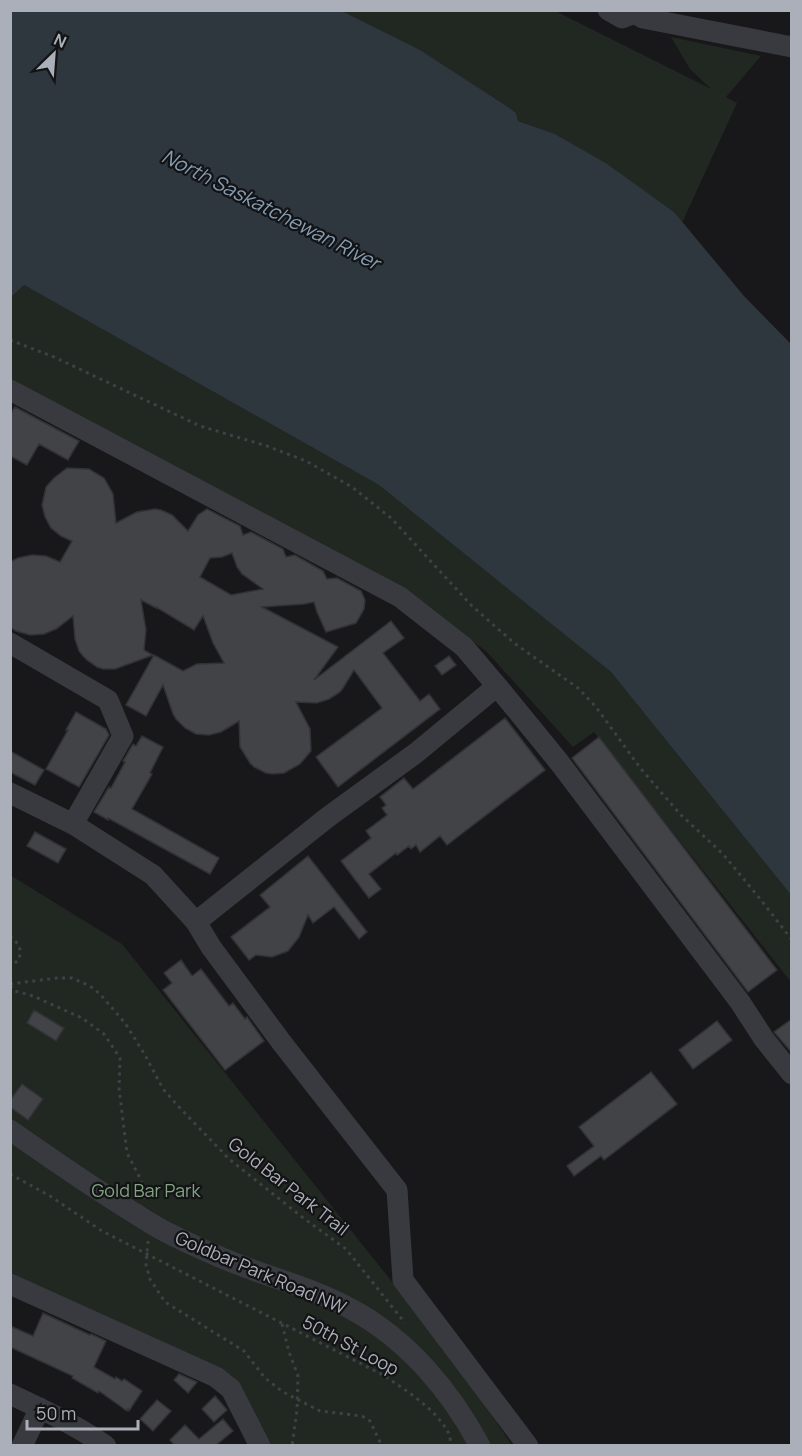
<svg xmlns="http://www.w3.org/2000/svg" width="802" height="1456" font-family="Manrope,sans-serif">
	<style>
		.green { fill: #202821 }
		.water { fill: #2e373e }
		.building { fill: #424347; stroke: #323236; stroke-width: 1.5; fill-rule: evenodd }
		.lines { fill: none; stroke-linecap: round; stroke-linejoin: round }
		.path { stroke: #3f4146; stroke-width: 3; stroke-dasharray: 3 4.5; stroke-linecap: butt }
		.minor { stroke: #393a3f; stroke-width: 21 }
		.labels { text-anchor: middle; dominant-baseline: central; stroke-width: 4.5; stroke-linejoin: round; paint-order: stroke }
		.street-label { font-size: 18px; fill: #abafb9; stroke: #131315 }
		.park-label { font-size: 18px; fill: #83a385; stroke: #131315 }
		.water-label { font-size: 20px; font-style: italic; fill: #849db2; stroke: #131315 }
	</style>
	<rect width="100%" height="100%" fill="#18181a"/>
	<path class="green" d="M 342,11 L 555,11 L 711,89 L 690,69 L 671,37 L 761,56 L 726,97 L 737,103 L 682,223 L 674,212 L 607,165 L 555,134 L 518,121 L 516,113 L 511,109 L 421,51 Z
		M 24,285 L 379,485 L 611,672 L 791,895 L 791,982 L 594,732 L 573,747 L 486,651 L 401,590 L 11,379 L 10,297 Z
		M 10,875 L 122,944 L 445,1348 L 512,1445 L 266,1445 L 235,1385 L 11,1275 Z"/>
	<path class="water" d="M 11,10 L 342,11 L 420,50 L 511,109 L 516,113 L 518,121 L 555,134 L 607,164 L 674,212 L 744,296 L 791,344 L 791,895 L 611,672 L 379,485 L 24,285 L 11,297 Z"/>
	<path class="building" d="M 15,407 L 79,441 L 68,460 L 39,444 L 27,465 L 10,456 L 10,414 Z
		M 67,468 L 89,469 L 104,478 L 113,494 L 116,523 L 137,512 L 155,509 L 161,510 L 172,515 L 188,531 L 198,515 L 207,509 L 240,526 L 243,535 L 251,532 L 283,549 L 286,557 L 295,555 L 323,571 L 327,579 L 337,578 L 361,591 L 365,600 L 364,609 L 356,623 L 326,632 L 317,612 L 314,602 L 304,604 L 262,607 L 338,647 L 314,680 L 391,621 L 404,638 L 383,653 L 420,701 L 429,694 L 440,709 L 338,787 L 316,757 L 382,708 L 354,670 L 343,688 L 340,692 L 329,699 L 317,703 L 296,702 L 310,729 L 311,751 L 300,764 L 284,773 L 272,774 L 266,773 L 254,767 L 250,763 L 240,747 L 239,721 L 221,732 L 209,735 L 196,734 L 185,728 L 176,719 L 173,714 L 163,685 L 146,716 L 126,705 L 154,655 L 183,671 L 197,664 L 224,663 L 213,643 L 203,616 L 194,630 L 156,607 L 156,608 L 141,600 L 146,630 L 144,650 L 153,655 L 115,669 L 103,669 L 97,667 L 87,660 L 83,656 L 79,651 L 75,639 L 73,616 L 56,629 L 44,634 L 30,635 L 16,631 L 10,627 L 10,562 L 18,558 L 32,555 L 46,556 L 60,562 L 72,541 L 61,536 L 51,528 L 45,517 L 42,505 L 46,487 L 54,478 ZM 232,553 L 237,567 L 242,574 L 263,589 L 231,595 L 200,577 L 210,558 L 222,557 Z
		M 449,656 L 456,665 L 442,675 L 435,666 Z
		M 76,712 L 106,729 L 109,735 L 79,787 L 46,769 L 68,730 L 66,730 Z
		M 505,718 L 545,770 L 447,845 L 440,836 L 420,852 L 416,845 L 411,849 L 409,846 L 397,855 L 396,853 L 369,874 L 381,889 L 369,898 L 341,861 L 371,838 L 366,831 L 387,815 L 382,808 L 386,805 L 380,797 L 404,778 L 413,789 Z
		M 142,736 L 163,747 L 150,773 L 152,774 L 132,809 L 219,858 L 210,874 L 108,818 L 108,820 L 94,812 L 109,787 L 111,788 L 125,762 L 123,761 L 133,744 L 136,746 Z
		M 599,737 L 777,970 L 748,992 L 572,758 Z
		M 10,751 L 44,770 L 35,785 L 10,772 Z
		M 35,832 L 66,849 L 58,863 L 27,846 Z
		M 308,856 L 367,932 L 359,939 L 334,907 L 313,923 L 308,915 L 299,937 L 288,951 L 272,957 L 256,955 L 249,960 L 231,937 L 270,907 L 260,895 Z
		M 181,960 L 192,976 L 201,969 L 229,1006 L 233,1003 L 245,1019 L 247,1017 L 264,1041 L 225,1070 L 163,990 L 172,983 L 164,973 Z
		M 34,1010 L 64,1028 L 56,1041 L 27,1023 Z
		M 792,1019 L 792,1053 L 774,1032 Z
		M 717,1021 L 732,1040 L 693,1069 L 679,1050 Z
		M 651,1072 L 677,1104 L 604,1160 L 601,1156 L 574,1176 L 567,1166 L 594,1146 L 579,1127 Z
		M 22,1084 L 43,1099 L 28,1120 L 10,1107 L 10,1100 Z
		M 43,1313 L 90,1335 L 91,1334 L 106,1341 L 94,1367 L 115,1379 L 116,1377 L 122,1381 L 124,1379 L 142,1391 L 129,1411 L 128,1409 L 127,1411 L 99,1391 L 98,1393 L 72,1378 L 73,1376 L 10,1347 L 10,1326 L 33,1336 Z
		M 179,1374 L 197,1382 L 188,1393 L 174,1380 Z
		M 215,1396 L 227,1410 L 214,1422 L 202,1409 Z
		M 157,1400 L 171,1411 L 153,1431 L 140,1419 Z
		M 223,1419 L 233,1431 L 215,1446 L 175,1446 L 170,1440 L 185,1425 L 199,1439 Z"/>
	<g class="lines">
		<path class="path" d="M 10,340 L 54,357 L 200,426 L 267,446 L 306,461 L 352,487 L 391,518 L 471,605 L 514,643 L 578,688 L 596,707 L 641,769 L 680,814 L 723,854 L 761,900 L 792,940
			M 10,936 L 18,944 L 21,952 L 18,961 L 10,965
			M 10,984 L 57,978 L 72,978 L 90,986 L 100,994 L 125,1023 L 145,1055 L 163,1089 L 179,1107 L 229,1159 L 302,1217 L 346,1249 L 405,1323
			M 10,986 L 15,991 L 33,996 L 82,1018 L 104,1034 L 120,1058 L 119,1088 L 127,1153 L 141,1180 L 145,1199
			M 10,1174 L 50,1196 L 102,1231 L 383,1375 C 404,1389 436,1409 448,1432 C 451,1435 450,1441 450,1446
			M 148,1241 L 146,1265 L 150,1279 L 165,1302 L 244,1351 L 265,1378 L 283,1392 L 320,1411 L 362,1416 L 370,1421 L 382,1446
			M 282,1324 L 289,1352 L 298,1376 L 297,1410 L 292,1446"/>
		<path class="minor" d="M 608,10 L 622,18 L 635,13
			M 635,10 L 635,13 L 643,18 L 792,47
			M 10,390 L 400,597 L 464,647 L 497,686 L 416,753 L 328,817 L 196,922
			M 10,643 L 108,700 L 123,736 L 73,824
			M 497,686 L 559,762 L 740,1002 L 764,1039 L 792,1074
			M 10,793 L 73,824 L 153,875 L 196,922 L 211,947 L 282,1043 L 397,1190 L 403,1280 L 528,1446
			M 10,1130 C 50,1158 90,1186 131,1211 C 144,1219 157,1228 170,1234 C 192,1245 214,1255 237,1264 C 275,1279 315,1289 351,1309 C 407,1339 450,1390 480,1446
			M 10,1284 L 216,1377 L 231,1389 L 260,1446
			M 10,1394 C 44,1410 76,1425 106,1446
			M 22,1446 L 40,1408"/>
	</g>
	<g class="labels">
		<g class="street-label">
			<text transform="translate(289 1186) rotate(38)">Gold Bar Park Trail</text>
			<text transform="translate(261 1272) rotate(23)">Goldbar Park Road NW</text>
			<text transform="translate(351 1345) rotate(28)">50th St Loop</text>
		</g>
		<g class="park-label">
			<text x="146" y="1190">Gold Bar Park</text>
		</g>
		<g class="water-label">
			<text transform="translate(271 209) rotate(27)">North Saskatchewan River</text>
		</g>
	</g>
	<rect width="802" height="1456" fill="none" stroke="#abafb9" stroke-width="24"/>
	<g transform="translate(54 54) rotate(25)" stroke="#131315" stroke-width="4.5" paint-order="stroke">
	<path d="M0-4.5L10 22L0 15L-10 22Z" fill="#abafb9"/>
	<text y="-9" font-size="16" font-weight="bold" text-anchor="middle" fill="#abafb9">N</text>
	</g>
	<path d="M27 1420v9h111v-9" fill="none" stroke="#abafb9" stroke-width="3"/>
	<text x="36" y="1420" font-size="18" fill="#abafb9" stroke="#131315" stroke-width="4.5" paint-order="stroke">50 m</text>
</svg>
